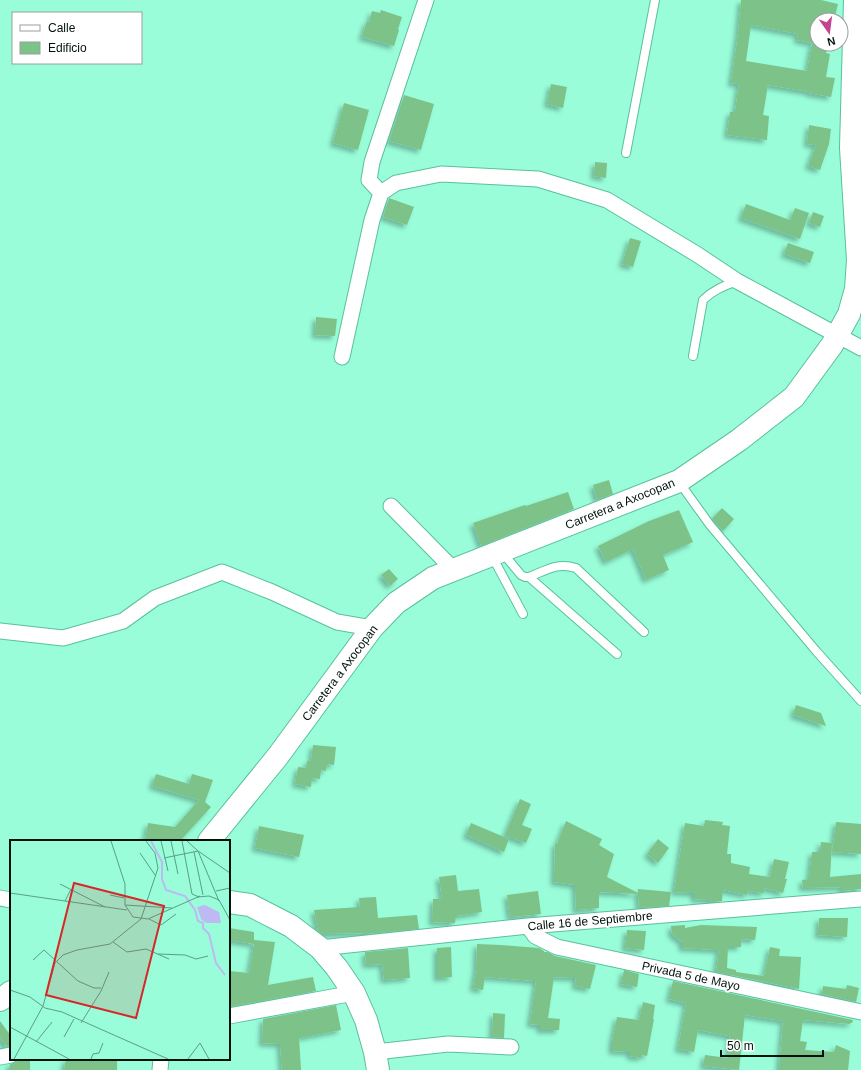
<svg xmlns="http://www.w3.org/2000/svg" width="861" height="1070" font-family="Arial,sans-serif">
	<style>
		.building { fill: #7dc288; filter: url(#shadow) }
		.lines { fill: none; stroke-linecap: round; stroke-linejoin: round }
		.service-casing { stroke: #5ac09e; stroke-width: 10 }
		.minor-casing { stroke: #5ac09e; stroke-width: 17 }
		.secondary-casing { stroke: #5ac09e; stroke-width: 24 }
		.service { stroke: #fff; stroke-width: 8 }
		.minor { stroke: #fff; stroke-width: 15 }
		.secondary { stroke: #fff; stroke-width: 22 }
		.labels { text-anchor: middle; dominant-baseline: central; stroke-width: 4; stroke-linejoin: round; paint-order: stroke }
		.street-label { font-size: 12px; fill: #00120b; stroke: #fff }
		.inset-river { fill: none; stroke: #bfb9f3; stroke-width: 2 }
		.inset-road { fill: none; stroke: #5b9f86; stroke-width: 1 }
		.view { fill: #d62828; fill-opacity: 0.15; stroke: #d62828; stroke-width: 2 }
		.inset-edge { fill: none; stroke: #00120b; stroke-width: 2 }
	</style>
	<defs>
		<filter id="shadow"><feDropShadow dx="-3.5" dy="3.5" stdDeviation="2" flood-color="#0004"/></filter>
	</defs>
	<rect width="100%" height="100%" fill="#98fdd8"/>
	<path class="building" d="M 741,0 L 821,0 L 838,4 L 834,20 L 817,20 L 817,44 L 797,40 L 798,34 L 751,25 L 746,61 L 807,71 L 812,44 L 828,44 L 826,53 L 830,54 L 826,77 L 835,78 L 831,97 L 809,93 L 810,92 L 768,85 L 763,115 L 769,116 L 767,140 L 727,135 L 730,112 L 735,112 L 739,84 L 731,83 L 738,34 Z
		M 381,10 L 402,17 L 398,29 L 399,30 L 394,46 L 362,37 L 367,21 L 369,22 L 372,11 L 380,13 Z
		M 551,84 L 567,87 L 563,108 L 547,104 Z
		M 404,95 L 434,104 L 421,150 L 389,141 Z
		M 344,103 L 369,110 L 358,150 L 333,143 Z
		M 809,125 L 831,129 L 829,144 L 820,170 L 808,166 L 816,145 L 807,144 Z
		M 595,162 L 607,163 L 606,178 L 594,176 Z
		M 389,198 L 414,207 L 407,225 L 383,217 Z
		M 746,204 L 790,220 L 795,208 L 809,213 L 800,239 L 741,218 Z
		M 813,212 L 824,216 L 820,227 L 809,223 Z
		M 630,238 L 641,241 L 633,267 L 622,264 Z
		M 788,243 L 814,252 L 810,263 L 784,254 Z
		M 316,317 L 337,319 L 335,336 L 315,335 Z
		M 609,480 L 613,494 L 597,500 L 593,485 Z
		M 568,492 L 574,509 L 481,546 L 473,523 L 525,505 L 526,506 Z
		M 722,508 L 734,519 L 723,531 L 712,519 Z
		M 679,510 L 693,542 L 663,555 L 669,570 L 646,580 L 633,549 L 606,562 L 598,546 L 649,521 Z
		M 389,569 L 398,579 L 390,586 L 381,575 Z
		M 796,705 L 821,713 L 826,726 L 793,715 Z
		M 313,745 L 336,747 L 334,765 L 327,764 L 326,771 L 321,770 L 320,779 L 312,778 L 311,787 L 295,784 L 298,767 L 306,768 L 307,761 L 311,761 Z
		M 156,774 L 189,784 L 192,774 L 213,780 L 205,802 L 211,807 L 180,841 L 145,841 L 148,823 L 175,827 L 199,800 L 152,786 Z
		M 520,799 L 531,804 L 522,825 L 532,829 L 526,843 L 505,835 Z
		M 705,820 L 723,822 L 722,825 L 730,826 L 727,854 L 731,854 L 731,863 L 750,867 L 749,874 L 770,877 L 774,859 L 789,862 L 785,879 L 787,879 L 783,893 L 765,888 L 764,893 L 748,891 L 747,895 L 723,890 L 722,901 L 712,902 L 710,902 L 711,900 L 694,899 L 694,893 L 674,892 L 685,823 L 704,826 Z
		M 566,821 L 602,839 L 599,845 L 614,854 L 607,877 L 638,893 L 638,889 L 671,892 L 669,906 L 639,908 L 638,894 L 599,892 L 599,908 L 576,910 L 575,885 L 554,882 L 555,843 L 557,844 Z
		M 836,822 L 861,824 L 861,854 L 832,852 Z
		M 471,823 L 509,839 L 504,852 L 466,835 Z
		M 259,826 L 304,835 L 299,857 L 255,848 Z
		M 658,839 L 669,848 L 658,863 L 647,854 Z
		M 821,842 L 832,843 L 830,877 L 861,874 L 861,889 L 842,891 L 842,887 L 803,888 L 802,880 L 809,879 L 812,852 L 820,852 Z
		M 456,875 L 458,891 L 479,889 L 482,912 L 456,916 L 455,923 L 432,922 L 433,899 L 442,899 L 439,877 Z
		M 538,891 L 541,914 L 510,917 L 507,895 Z
		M 376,897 L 378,918 L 417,915 L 419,929 L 364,934 L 364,933 L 323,934 L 318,931 L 314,910 L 360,907 L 359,898 Z
		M 819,918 L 848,918 L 847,937 L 818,935 Z
		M 685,925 L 685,928 L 701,925 L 757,927 L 755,940 L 741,939 L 741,947 L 728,947 L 727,968 L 736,970 L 736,972 L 764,976 L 770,947 L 780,949 L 779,956 L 801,957 L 799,989 L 716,972 L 719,950 L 682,948 L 682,942 L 672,934 L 671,926 Z
		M 229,928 L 254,932 L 254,940 L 275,942 L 268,985 L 313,977 L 316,991 L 229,1007 L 229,971 L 249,973 L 254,944 L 229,940 Z
		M 627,930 L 646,931 L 644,950 L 625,948 Z
		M 477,944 L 500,945 L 539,948 L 544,951 L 544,952 L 548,952 L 555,956 L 596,965 L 590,989 L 575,986 L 576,978 L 554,977 L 548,1018 L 560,1019 L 559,1030 L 540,1030 L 540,1025 L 530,1024 L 536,981 L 485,977 L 483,990 L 473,988 L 476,970 Z
		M 451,947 L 452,977 L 437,978 L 437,948 Z
		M 408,948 L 410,978 L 384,980 L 382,964 L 366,965 L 365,952 Z
		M 624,970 L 639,974 L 637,987 L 621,984 Z
		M 673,981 L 853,1020 L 852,1023 L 850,1023 L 850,1024 L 803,1020 L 800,1041 L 807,1042 L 805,1050 L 834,1052 L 836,1045 L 850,1051 L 848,1070 L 779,1070 L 783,1021 L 745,1015 L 739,1070 L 703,1066 L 705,1055 L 728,1058 L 730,1036 L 698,1030 L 694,1052 L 678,1049 L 686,1003 L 669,999 Z
		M 847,985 L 859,988 L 856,1002 L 822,994 L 823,986 L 846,989 Z
		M 643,1002 L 655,1005 L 653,1019 L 654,1019 L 647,1056 L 642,1055 L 641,1058 L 630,1056 L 630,1052 L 612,1051 L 612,1042 L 617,1017 L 639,1020 Z
		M 336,1005 L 341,1030 L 299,1038 L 301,1070 L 282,1070 L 280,1044 L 262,1043 L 263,1019 Z
		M 493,1013 L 505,1014 L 504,1038 L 492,1037 Z
		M 0,1021 L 11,1036 L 11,1046 L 7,1047 L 0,1038 Z
		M 19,1059 L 30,1059 L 30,1070 L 10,1070 L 10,1064 L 16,1062 Z
		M 66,1059 L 117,1059 L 117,1070 L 64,1070 Z"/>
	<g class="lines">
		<defs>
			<path id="service" d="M 626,153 L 655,0
				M 693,356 L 703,300 C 713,290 724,286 737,281
				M 679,482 L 710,525 L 817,652 L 861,701
				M 502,552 L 521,575 L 525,577 L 529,577 C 547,570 557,562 576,568 L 644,632
				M 492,556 L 523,614
				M 529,577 L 617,654"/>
			<path id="minor" d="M 381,193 L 369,180 L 372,162 L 426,0
				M 342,357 L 372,220 L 381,193 L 396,183 L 441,174 L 538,179 L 607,200 L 698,255 L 737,281 L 861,348
				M 391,506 L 454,570
				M 0,631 L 63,638 L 123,621 L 155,598 L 222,572 L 272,592 L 337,622 L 372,628
				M 0,898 L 11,900
				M 528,926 L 535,936 L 557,947 L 861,1012
				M 320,948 L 528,926 L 861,899
				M 229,1016 L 354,993
				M 375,1052 L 448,1044 L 511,1047
				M 0,1057 L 11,1055
				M 160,1070 L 161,1059"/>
			<path id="secondary" d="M 209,841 L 278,756 L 372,628 L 396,603 L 433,578 L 679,481 L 739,440 L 794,397 L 832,345 L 849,314 L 856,289 L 858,260 L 851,148 L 855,0
				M 229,902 L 250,905 L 291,926 L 320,948 L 337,968 L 354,993 L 366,1020 L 375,1052 L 378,1070
				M 0,1000 L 11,992"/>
		</defs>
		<use href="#service" class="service-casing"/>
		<use href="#minor" class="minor-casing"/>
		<use href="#secondary" class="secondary-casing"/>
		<use href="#service" class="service"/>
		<use href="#minor" class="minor"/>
		<use href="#secondary" class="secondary"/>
	</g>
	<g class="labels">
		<g class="street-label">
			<text transform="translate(620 504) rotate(-22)">Carretera a Axocopan</text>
			<text transform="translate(340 673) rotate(-53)">Carretera a Axocopan</text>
			<text transform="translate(590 921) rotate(-5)">Calle 16 de Septiembre</text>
			<text transform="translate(691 976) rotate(12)">Privada 5 de Mayo</text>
		</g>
	</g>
	<g transform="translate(10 840)">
		<rect width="220" height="220" fill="#98fdd8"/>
		<path d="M 195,65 L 209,72 L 211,83 L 196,83 L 191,79 L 187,67 Z" fill="#bfb9f3"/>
		<path class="inset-river" d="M 141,1 L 152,22 L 152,39 L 156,50 L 175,56 L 185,70 L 188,81 L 193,83 L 193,88 L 199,94 L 206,123 L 215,135"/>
		<path class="inset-road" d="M 101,1 L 115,44 L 115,65 L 123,77 L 138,79 L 190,56M 151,1 L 158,31M 161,1 L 168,34M 172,1 L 182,54 L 189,57M 177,1 L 188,11 L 209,61M 184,12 L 193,55M 130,13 L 145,35M 154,18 L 188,11 L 220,33M 50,44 L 95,67M 206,51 L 220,48M 0,53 L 117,70M 100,55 L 114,58M 187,57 L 199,56 L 209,60 L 220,80M 55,61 L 61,49M 115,65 L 162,68M 131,79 L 148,28 L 145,13 L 136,1M 139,79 L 151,85 L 166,74M 103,102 L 117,112 L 136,109 L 159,119M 148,114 L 175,115 L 186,119 L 198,116M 23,120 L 34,110 L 68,141 L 84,148 L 91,148M 0,150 L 20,157 L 35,168 L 52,172 L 158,219M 71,183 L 91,151 L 99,132M 0,187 L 59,219M 54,197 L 64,179M 26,202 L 42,182M 4,219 L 33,166 L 45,123 L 53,115 L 67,110 L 100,104 L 131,79M 81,219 L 83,214 L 89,213 L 93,203M 178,219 L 190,203 L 199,219"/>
		<path class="view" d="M 64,43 L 154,66 L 126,178 L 36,155 Z"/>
		<rect width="220" height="220" class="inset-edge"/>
	</g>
	<rect x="12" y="12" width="130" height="52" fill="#ffffff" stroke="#99a09d"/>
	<rect x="20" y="25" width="20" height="6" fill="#ffffff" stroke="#99a09d"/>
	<text x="48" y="32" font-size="12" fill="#00120b">Calle</text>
	<rect x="20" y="42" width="20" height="12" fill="#7dc288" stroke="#99a09d"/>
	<text x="48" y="52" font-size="12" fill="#00120b">Edificio</text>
	<g transform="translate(829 32) rotate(166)"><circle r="19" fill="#ffffff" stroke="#99a09d"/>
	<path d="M0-3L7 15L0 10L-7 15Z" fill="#c5448e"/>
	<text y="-6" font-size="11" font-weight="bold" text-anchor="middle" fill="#00120b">N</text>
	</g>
	<path d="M721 1050v6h102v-6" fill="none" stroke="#00120b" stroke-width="2"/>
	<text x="727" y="1050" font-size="12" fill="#00120b" stroke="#ffffff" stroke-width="3" paint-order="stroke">50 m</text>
</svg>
